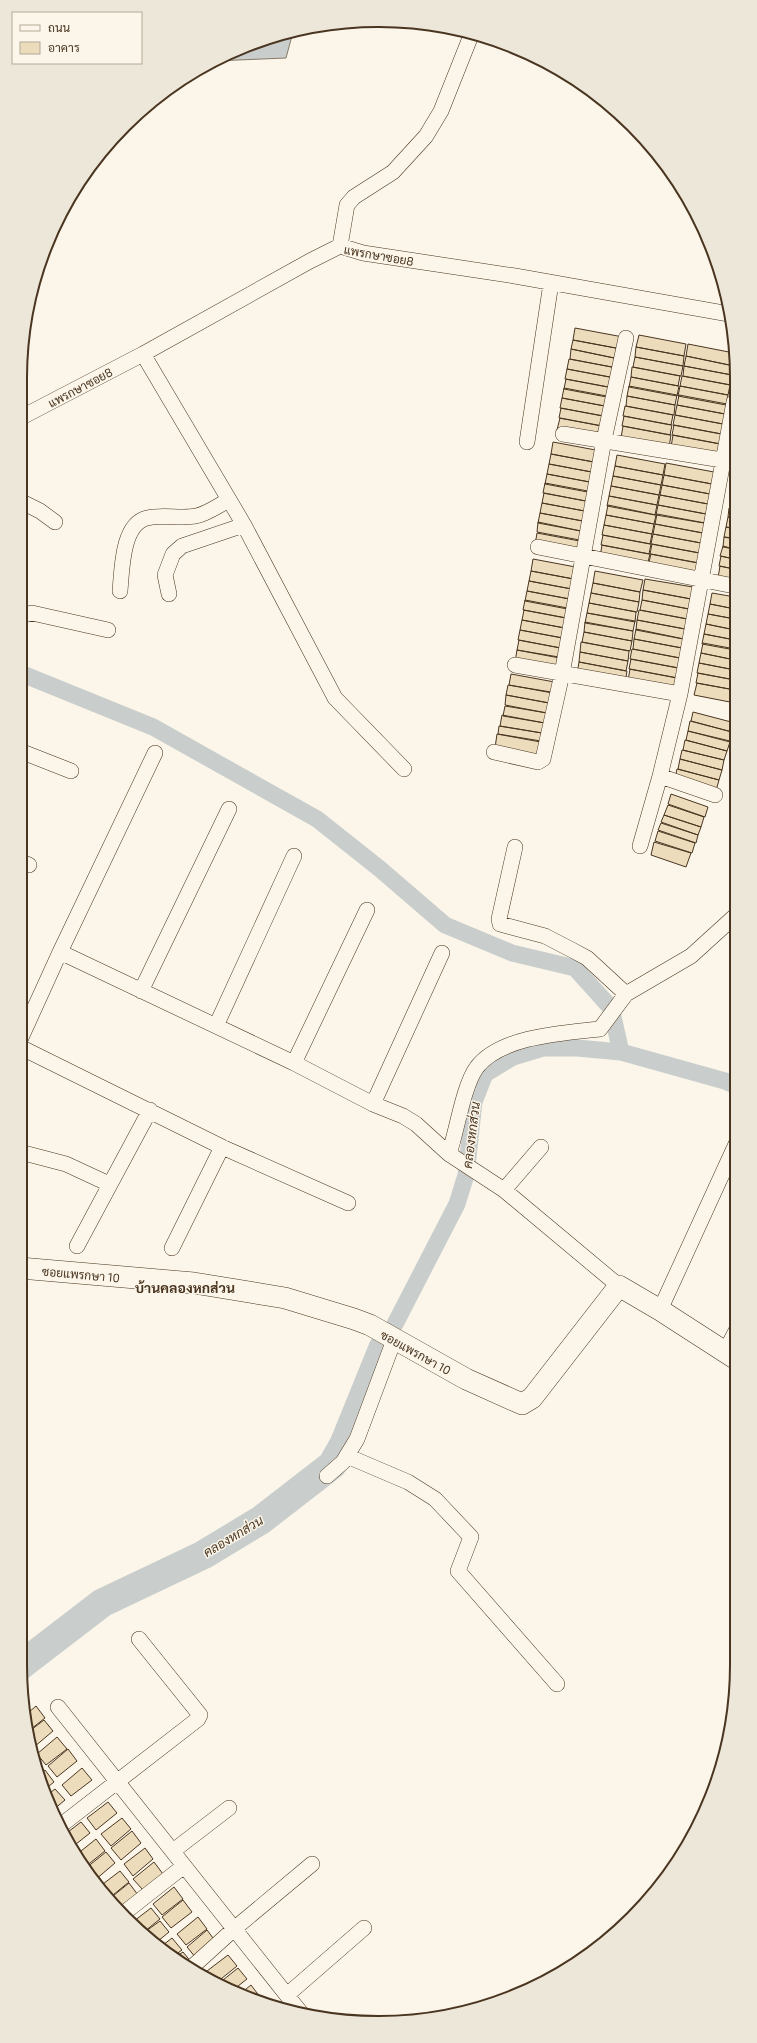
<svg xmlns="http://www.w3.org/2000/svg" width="757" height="2043" font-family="'Exo 2',Sarabun,sans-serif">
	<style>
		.water { fill: #c9cecd; stroke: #887966 }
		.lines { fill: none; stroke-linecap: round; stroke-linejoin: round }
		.canal { stroke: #c9cecd; stroke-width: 17 }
		.river { stroke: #c9cecd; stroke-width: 29 }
		.building { fill: #ecdcbc; stroke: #4a3520 }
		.street-casing { stroke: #4a3520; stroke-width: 16 }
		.secondary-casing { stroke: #4a3520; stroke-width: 22 }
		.street { stroke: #fbf6e9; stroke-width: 15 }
		.secondary { stroke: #fbf6e9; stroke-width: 21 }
		.labels { text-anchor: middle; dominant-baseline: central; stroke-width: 3; stroke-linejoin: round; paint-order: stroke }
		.street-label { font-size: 12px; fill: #4a3520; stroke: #fbf6e9 }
		.water-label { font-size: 13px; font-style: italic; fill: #4a3520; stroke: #fbf6e9 }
		.quarter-label { font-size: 14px; font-weight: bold; fill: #4a3520; stroke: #fbf6e9 }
		.rim { fill: none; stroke: #4a3520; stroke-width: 2 }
	</style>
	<rect width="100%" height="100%" fill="#fbf6e9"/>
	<path class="water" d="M 293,32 L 286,58 L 214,61 L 263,39 Z"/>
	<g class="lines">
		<path class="canal" d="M 20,673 L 153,727 L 317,819 L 380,869 L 445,925 L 512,953 L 575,968 L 611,1008 L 621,1052
			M 395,1324 L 457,1204 L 466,1175 L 474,1102 L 485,1074 L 513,1057 L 543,1048 L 577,1048 L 621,1052 L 725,1081 L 736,1086"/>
		<path class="river" d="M 20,1666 L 102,1603 L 203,1555 L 261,1520 L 332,1465 L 344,1444 L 383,1348"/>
	</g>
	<path class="building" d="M 575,328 L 623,337 L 621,349 L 573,340 Z
		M 639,335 L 686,344 L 684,356 L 636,347 Z
		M 573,340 L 621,349 L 619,359 L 571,349 Z
		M 688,344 L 734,353 L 734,366 L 686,356 Z
		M 636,347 L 684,356 L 683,366 L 635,357 Z
		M 571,349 L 619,359 L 617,368 L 570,359 Z
		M 686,356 L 734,366 L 732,375 L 684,366 Z
		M 635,357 L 683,366 L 681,376 L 633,367 Z
		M 569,359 L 617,368 L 615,378 L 567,369 Z
		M 684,366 L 732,375 L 731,385 L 683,376 Z
		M 632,367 L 680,376 L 678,386 L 631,377 Z
		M 567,369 L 615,378 L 613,388 L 565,379 Z
		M 682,376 L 730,385 L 728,395 L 680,386 Z
		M 631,377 L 679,386 L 677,396 L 629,387 Z
		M 566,379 L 614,388 L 612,398 L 564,389 Z
		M 629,386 L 677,395 L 675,405 L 627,396 Z
		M 680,386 L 728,395 L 726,405 L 678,396 Z
		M 564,388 L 612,397 L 610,407 L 562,398 Z
		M 679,395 L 727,404 L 725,414 L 677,405 Z
		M 627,396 L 675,405 L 674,415 L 626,406 Z
		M 562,398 L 610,407 L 608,417 L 560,408 Z
		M 677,405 L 725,414 L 723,424 L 675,415 Z
		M 625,406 L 673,415 L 671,425 L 623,416 Z
		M 561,408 L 609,417 L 607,427 L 559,418 Z
		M 675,415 L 723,424 L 721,434 L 673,425 Z
		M 624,416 L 672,425 L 670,435 L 622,426 Z
		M 560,418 L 608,427 L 605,439 L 557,430 Z
		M 674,425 L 722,434 L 720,444 L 672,435 Z
		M 623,426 L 671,435 L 669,447 L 621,438 Z
		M 673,435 L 721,444 L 718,456 L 671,447 Z
		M 553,442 L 601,451 L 599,463 L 551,454 Z
		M 551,454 L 599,463 L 597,473 L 549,464 Z
		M 617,455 L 665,464 L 663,475 L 615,466 Z
		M 666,463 L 714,472 L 712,484 L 664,475 Z
		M 549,464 L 597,473 L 595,483 L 547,474 Z
		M 615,466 L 663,475 L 661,485 L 613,476 Z
		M 547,474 L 595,483 L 593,493 L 545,484 Z
		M 664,475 L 712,484 L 710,494 L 662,485 Z
		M 613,476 L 661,485 L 659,495 L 611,486 Z
		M 545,483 L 593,492 L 591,502 L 543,493 Z
		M 662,485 L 710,494 L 708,504 L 660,495 Z
		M 611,486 L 659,495 L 657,505 L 609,496 Z
		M 733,488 L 734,488 L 734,498 L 732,498 Z
		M 544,493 L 591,502 L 590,512 L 542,503 Z
		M 660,495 L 708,504 L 706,514 L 658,505 Z
		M 609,496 L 657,505 L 655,515 L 607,506 Z
		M 732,498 L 734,498 L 734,508 L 730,508 Z
		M 542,503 L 590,512 L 588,522 L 540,513 Z
		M 608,505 L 656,515 L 654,524 L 606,515 Z
		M 658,505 L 706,514 L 704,523 L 656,515 Z
		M 729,508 L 734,508 L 734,519 L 728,517 Z
		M 540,513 L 588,522 L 586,532 L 538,523 Z
		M 657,514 L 705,523 L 703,533 L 655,524 Z
		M 606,515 L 654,524 L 652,534 L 604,525 Z
		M 728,517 L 734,518 L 734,529 L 726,527 Z
		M 538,522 L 586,532 L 585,541 L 537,532 Z
		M 655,524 L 703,533 L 701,543 L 653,534 Z
		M 604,525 L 652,534 L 650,544 L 602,535 Z
		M 726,527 L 734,528 L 734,539 L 724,537 Z
		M 537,533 L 585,542 L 583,554 L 535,545 Z
		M 653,534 L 701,543 L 699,553 L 651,544 Z
		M 603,535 L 651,544 L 649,554 L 601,545 Z
		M 724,537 L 734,538 L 734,549 L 723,547 Z
		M 652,544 L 700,553 L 698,563 L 650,554 Z
		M 602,545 L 650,554 L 647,566 L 600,557 Z
		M 723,546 L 734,549 L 734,559 L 720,556 Z
		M 651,554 L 699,563 L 696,575 L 648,566 Z
		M 721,556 L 734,559 L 734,569 L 719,566 Z
		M 533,559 L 581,568 L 579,580 L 531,571 Z
		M 720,566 L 734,569 L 734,581 L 718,578 Z
		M 531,571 L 579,580 L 577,590 L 529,581 Z
		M 595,571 L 643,580 L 640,592 L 593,583 Z
		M 645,579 L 693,587 L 691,599 L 643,590 Z
		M 529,581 L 577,590 L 575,600 L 527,591 Z
		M 593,583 L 640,592 L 639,602 L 591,593 Z
		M 643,590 L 691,599 L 689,609 L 642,600 Z
		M 527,591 L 575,600 L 573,610 L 525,601 Z
		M 591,593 L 639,602 L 637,612 L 589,603 Z
		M 712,593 L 735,597 L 735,609 L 710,604 Z
		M 525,600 L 573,609 L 571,619 L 523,610 Z
		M 642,600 L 689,609 L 688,619 L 640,610 Z
		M 589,603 L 636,612 L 635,622 L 587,613 Z
		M 710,604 L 735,609 L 735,619 L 708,614 Z
		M 524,610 L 572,619 L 570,629 L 522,620 Z
		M 639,610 L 687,619 L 685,629 L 637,620 Z
		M 587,613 L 635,621 L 633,631 L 585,623 Z
		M 708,614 L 735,619 L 735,630 L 706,624 Z
		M 522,620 L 570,629 L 568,639 L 520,630 Z
		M 637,620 L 685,629 L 683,639 L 636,630 Z
		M 585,622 L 633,631 L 632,641 L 584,632 Z
		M 706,624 L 735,630 L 735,640 L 704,634 Z
		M 636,629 L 684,639 L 682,648 L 634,639 Z
		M 520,630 L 568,639 L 566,649 L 518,640 Z
		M 584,632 L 632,641 L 630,651 L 582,642 Z
		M 704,634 L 735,640 L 735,650 L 702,644 Z
		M 634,639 L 682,648 L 680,658 L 633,649 Z
		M 519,640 L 566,649 L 565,659 L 517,650 Z
		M 581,642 L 629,651 L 628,661 L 580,652 Z
		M 703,643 L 735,649 L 735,660 L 701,653 Z
		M 632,649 L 680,658 L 678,668 L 630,659 Z
		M 517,650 L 565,658 L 563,670 L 515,662 Z
		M 580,652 L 628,661 L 626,671 L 579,662 Z
		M 701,653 L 735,660 L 735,670 L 699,663 Z
		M 631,659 L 679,668 L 677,678 L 629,669 Z
		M 579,662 L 627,671 L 625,683 L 577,674 Z
		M 699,663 L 735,670 L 735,680 L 697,673 Z
		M 630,669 L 678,678 L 676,690 L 628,681 Z
		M 698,673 L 735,680 L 735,690 L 696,683 Z
		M 511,674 L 560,683 L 558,694 L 509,685 Z
		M 697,683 L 735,690 L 735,703 L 694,695 Z
		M 508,685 L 557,693 L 555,704 L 506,695 Z
		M 506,695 L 554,704 L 552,714 L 505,705 Z
		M 505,706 L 553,714 L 551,724 L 503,716 Z
		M 693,712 L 735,723 L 732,732 L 691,721 Z
		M 502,715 L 550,724 L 548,734 L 500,726 Z
		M 690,721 L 732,732 L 730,741 L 688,731 Z
		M 499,726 L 548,734 L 547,742 L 498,734 Z
		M 688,731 L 730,742 L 727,751 L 686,740 Z
		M 497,734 L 546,743 L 544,757 L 495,748 Z
		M 685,740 L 727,751 L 724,760 L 683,750 Z
		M 682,750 L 724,760 L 722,770 L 680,759 Z
		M 680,759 L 722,770 L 719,780 L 678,769 Z
		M 677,769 L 719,780 L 715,794 L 674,783 Z
		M 671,794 L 708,807 L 705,817 L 668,804 Z
		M 668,805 L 704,817 L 701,827 L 664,815 Z
		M 664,815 L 701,827 L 698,835 L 661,822 Z
		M 661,823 L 698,835 L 696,843 L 658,830 Z
		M 658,831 L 695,843 L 692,853 L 655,841 Z
		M 654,842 L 691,853 L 686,867 L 651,855 Z
		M 36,1706 L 45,1718 L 31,1729 L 28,1713 Z
		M 44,1720 L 53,1731 L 34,1747 L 31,1730 Z
		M 57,1737 L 67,1749 L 46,1765 L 37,1754 Z
		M 68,1749 L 77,1761 L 57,1777 L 48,1766 Z
		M 36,1764 L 41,1770 L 38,1773 Z
		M 82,1768 L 92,1780 L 71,1796 L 62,1785 Z
		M 45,1770 L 54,1782 L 44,1790 L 38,1775 Z
		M 55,1789 L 65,1800 L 53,1810 L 46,1796 Z
		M 108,1802 L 117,1813 L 96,1830 L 87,1818 Z
		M 122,1818 L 131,1829 L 111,1846 L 101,1834 Z
		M 81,1822 L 90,1833 L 71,1848 L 64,1835 Z
		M 132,1831 L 141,1843 L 121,1860 L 111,1848 Z
		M 96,1839 L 105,1851 L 85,1867 L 76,1855 Z
		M 145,1848 L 153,1859 L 133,1876 L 124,1864 Z
		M 106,1852 L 115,1863 L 95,1880 L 86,1868 Z
		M 154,1862 L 163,1874 L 143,1890 L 133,1879 Z
		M 120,1871 L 129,1882 L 108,1899 L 99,1887 Z
		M 129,1883 L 138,1895 L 120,1910 L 108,1900 Z
		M 174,1887 L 183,1899 L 162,1915 L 153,1904 Z
		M 183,1900 L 192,1912 L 171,1928 L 162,1917 Z
		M 151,1908 L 160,1919 L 145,1931 L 134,1921 Z
		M 198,1917 L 207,1929 L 186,1945 L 177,1934 Z
		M 160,1921 L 169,1932 L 158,1941 L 146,1931 Z
		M 207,1930 L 216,1942 L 196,1958 L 187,1947 Z
		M 172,1938 L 182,1950 L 175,1955 L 163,1945 Z
		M 183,1952 L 192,1963 L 188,1966 L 177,1956 Z
		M 228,1955 L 237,1966 L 216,1983 L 207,1971 Z
		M 238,1968 L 247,1979 L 233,1990 L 218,1984 Z
		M 251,1985 L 260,1997 L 255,2000 L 240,1994 Z
		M 261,1998 L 267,2005 L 257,2001 Z"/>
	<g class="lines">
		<defs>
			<path id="street" d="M 340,246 L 347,205 L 354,197 L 393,172 L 426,136 L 441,111 L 472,33
				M 143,354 L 244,525 L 335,698 L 404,769
				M 20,418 L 143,354 L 310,261 L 340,246 L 363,253 L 515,276 L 729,314
				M 563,434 L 734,462
				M 527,442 L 551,283
				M 20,501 L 40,511 L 55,522
				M 538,547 L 734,586
				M 120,591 C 122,569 122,524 147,518 C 163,514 180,519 196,516 C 207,514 219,505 229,500
				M 169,594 L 165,575 L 173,554 L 182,546 L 244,525
				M 20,616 L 32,613 L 108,630
				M 515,665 L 680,694
				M 20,751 L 71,771
				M 494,752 L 538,762 L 543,759 L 562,674 L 604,440 L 626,338
				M 660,776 L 715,795
				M 640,846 L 660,776 L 680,694 L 734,402
				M 515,847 L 499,919 L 500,924 L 545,936 L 572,950 L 587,958 L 626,994
				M 20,861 L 29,865
				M 60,952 L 294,1063 L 373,1104 L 403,1116 L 416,1124 L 449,1154 C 457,1131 463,1086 477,1067 C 501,1036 564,1033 600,1029 L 626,994 L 691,956 L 735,916
				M 141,991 L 229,809
				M 216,1026 L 294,856
				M 20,1040 L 60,952 L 155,753
				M 20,1047 L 222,1147 L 348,1203
				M 294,1063 L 367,910
				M 373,1104 L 442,953
				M 20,1152 L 66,1164 L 109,1184
				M 449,1154 L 504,1190 L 619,1286
				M 504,1190 L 541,1147
				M 77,1246 L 150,1110
				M 172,1248 L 222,1147
				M 660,1310 L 736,1144
				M 725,1352 L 736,1331
				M 347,1456 L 408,1482 L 435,1499 L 471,1537 L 458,1571 L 557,1684
				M 327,1476 L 343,1462 L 357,1439 L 394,1340
				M 58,1707 L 301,2013
				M 60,1826 L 198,1719 L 200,1715 L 139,1639
				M 173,1851 L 229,1808
				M 124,1913 L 184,1866
				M 191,1968 L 234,1929 L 312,1864
				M 287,1995 L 364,1928"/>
			<path id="secondary" d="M 20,1268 L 194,1283 L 285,1298 L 354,1319 L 370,1325 L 466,1379 L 522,1404 L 532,1398 L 619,1286 L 660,1310 L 736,1359"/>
		</defs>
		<use href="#street" class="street-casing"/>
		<use href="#secondary" class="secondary-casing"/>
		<use href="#street" class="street"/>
		<use href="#secondary" class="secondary"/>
	</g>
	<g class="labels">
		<g class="street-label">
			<text transform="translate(379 255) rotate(10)">แพรกษาซอย8</text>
			<text transform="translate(80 387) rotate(-28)">แพรกษาซอย8</text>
			<text transform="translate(81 1274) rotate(5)">ซอยแพรกษา 10</text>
			<text transform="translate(416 1352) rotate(29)">ซอยแพรกษา 10</text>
		</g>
		<g class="water-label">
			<text transform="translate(471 1135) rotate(-83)">คลองหกส่วน</text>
			<text transform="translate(233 1536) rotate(-31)">คลองหกส่วน</text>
		</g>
		<g class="quarter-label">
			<text x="185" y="1287">บ้านคลองหกส่วน</text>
		</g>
	</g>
	<path d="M0 0H757V2043H0ZM378 27H379A351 351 0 0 1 730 378V1665A351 351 0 0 1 379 2016H378A351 351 0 0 1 27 1665V378A351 351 0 0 1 378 27Z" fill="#ede7d9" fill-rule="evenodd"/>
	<path class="rim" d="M378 27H379A351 351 0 0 1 730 378V1665A351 351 0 0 1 379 2016H378A351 351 0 0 1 27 1665V378A351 351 0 0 1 378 27Z"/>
	<rect x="12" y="12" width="130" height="52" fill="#fbf6e9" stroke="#b4a999"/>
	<rect x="20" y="25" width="20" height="6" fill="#fbf6e9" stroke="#b4a999"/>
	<text x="48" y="32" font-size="12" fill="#4a3520">ถนน</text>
	<rect x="20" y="42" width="20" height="12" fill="#ecdcbc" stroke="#b4a999"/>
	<text x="48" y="52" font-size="12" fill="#4a3520">อาคาร</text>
</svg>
